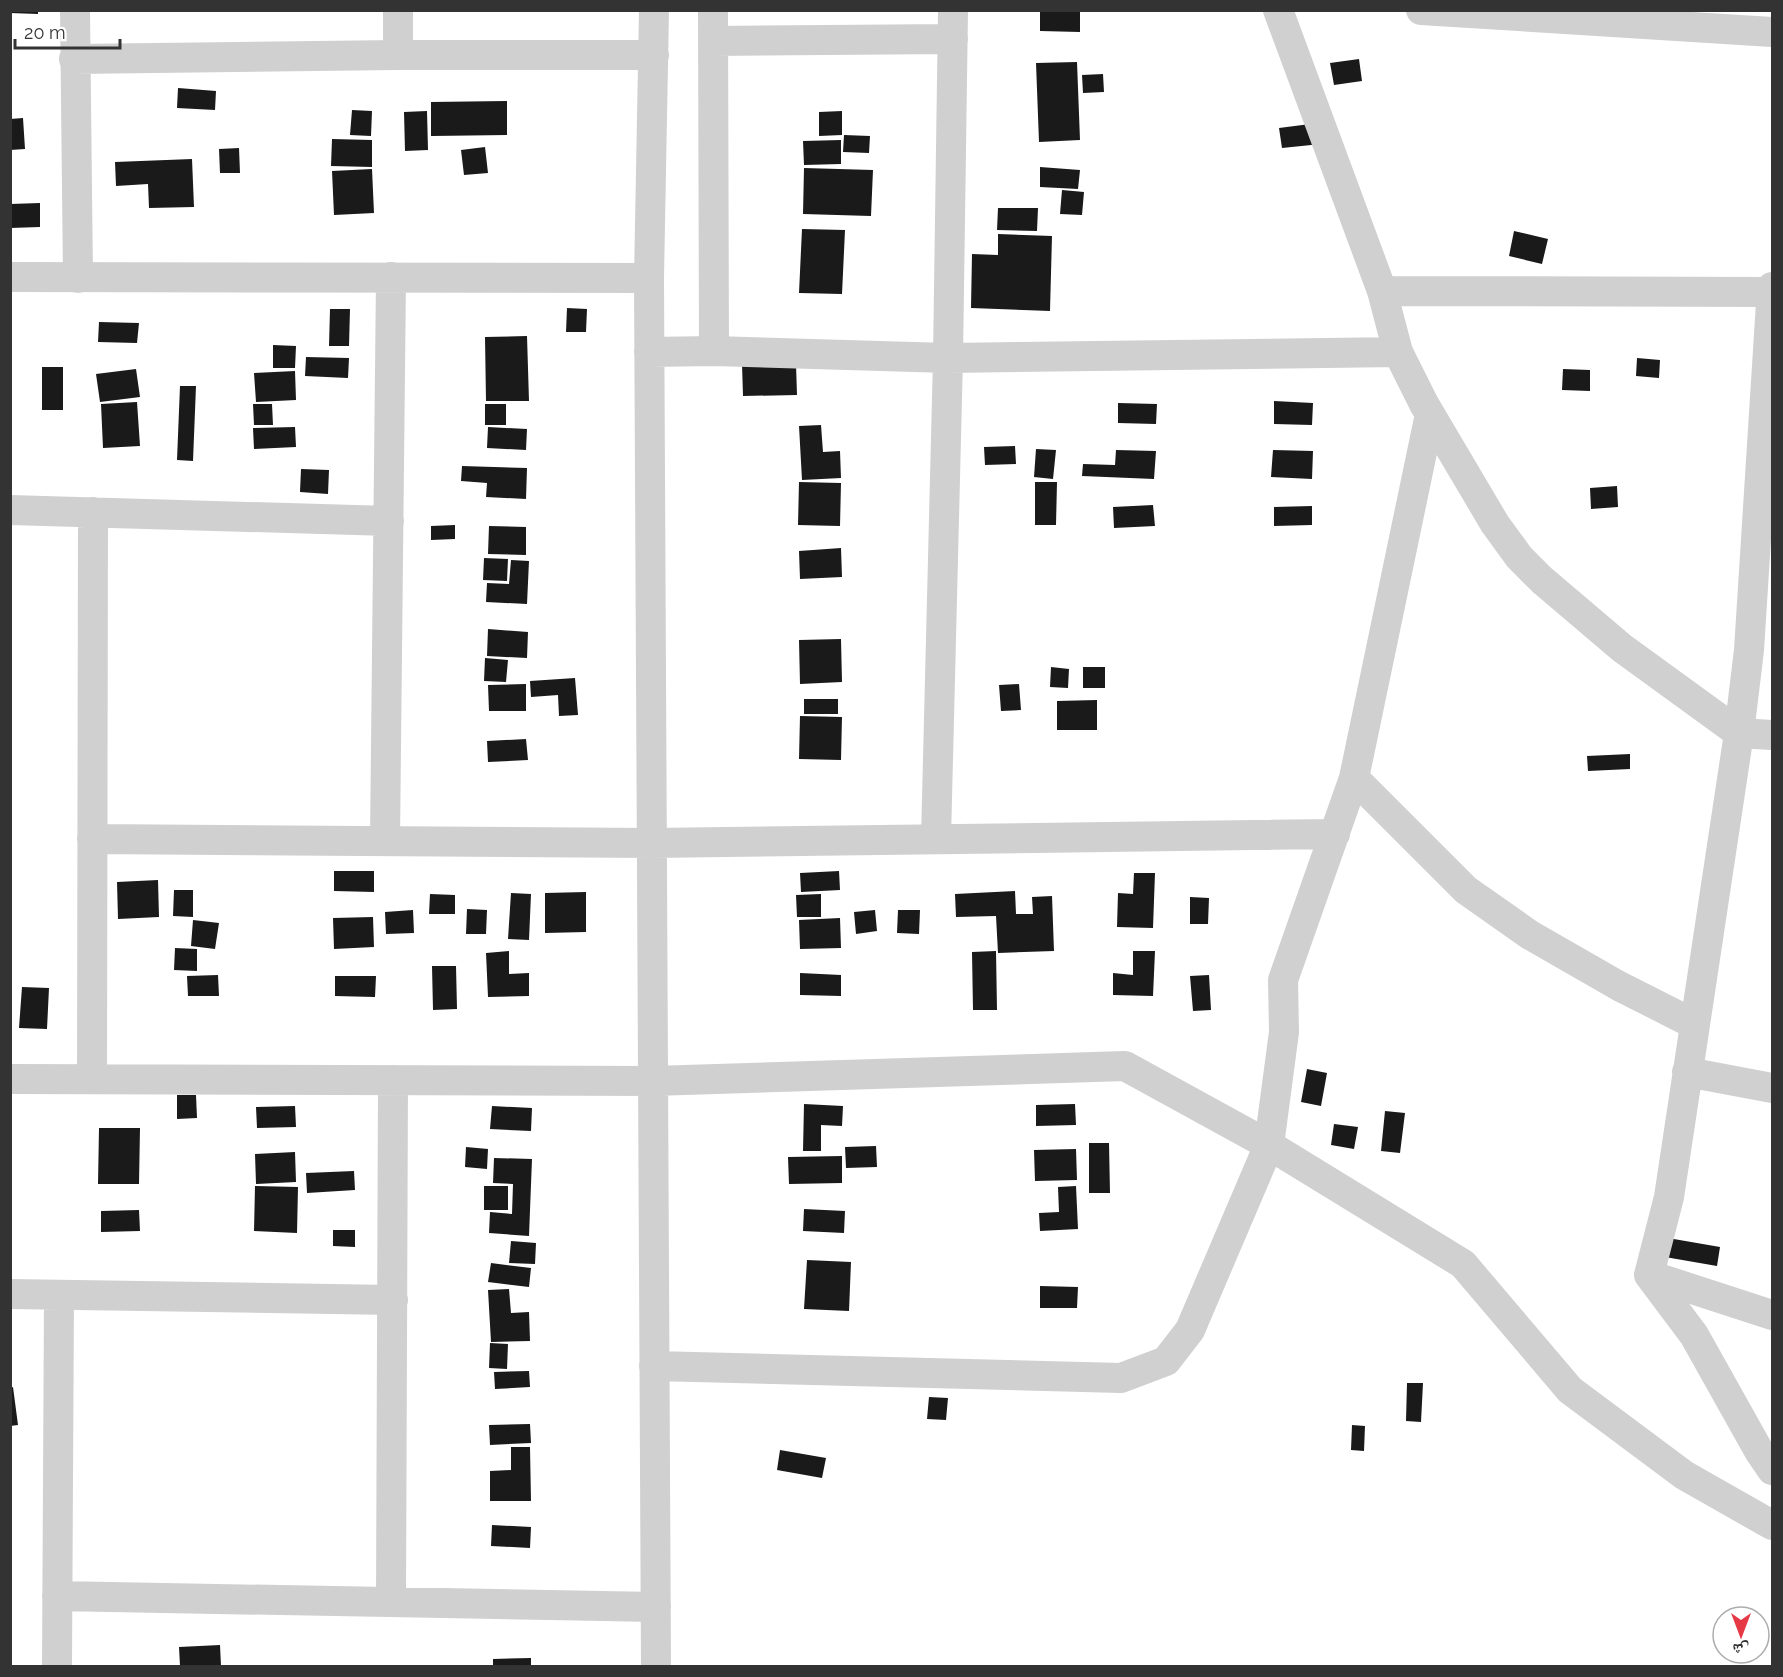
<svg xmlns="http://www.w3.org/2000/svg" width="1783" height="1677" font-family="Raleway,'Noto Naskh Arabic',sans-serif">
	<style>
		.building { fill: #1a1a1a }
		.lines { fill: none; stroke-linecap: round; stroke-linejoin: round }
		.street { stroke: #d0d0d0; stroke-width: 30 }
	</style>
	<rect width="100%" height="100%" fill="#fff"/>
	<path class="building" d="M 10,10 L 38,10 L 38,14 L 10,13 Z
		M 1040,11 L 1080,12 L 1080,32 L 1040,31 Z
		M 1359,59 L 1362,81 L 1334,85 L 1330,63 Z
		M 1077,62 L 1080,140 L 1039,142 L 1036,63 Z
		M 1103,74 L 1104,92 L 1083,93 L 1082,75 Z
		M 178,88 L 216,91 L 215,110 L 177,108 Z
		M 507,101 L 507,135 L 431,136 L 431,102 Z
		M 352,110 L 372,111 L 371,136 L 350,135 Z
		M 427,111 L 428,150 L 405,151 L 404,112 Z
		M 842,111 L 842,135 L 819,136 L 819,112 Z
		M 23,118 L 25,149 L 10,150 L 10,119 Z
		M 1318,123 L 1321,144 L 1282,148 L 1279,128 Z
		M 844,135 L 870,136 L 869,153 L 843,152 Z
		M 332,139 L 372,140 L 372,167 L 331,166 Z
		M 841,140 L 841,164 L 804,165 L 803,141 Z
		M 485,147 L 488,173 L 464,175 L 461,150 Z
		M 239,148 L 240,173 L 220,173 L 219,149 Z
		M 192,159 L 194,207 L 149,208 L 148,184 L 116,186 L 115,162 Z
		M 1040,167 L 1080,170 L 1078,189 L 1040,187 Z
		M 804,168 L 873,170 L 871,216 L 803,214 Z
		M 372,169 L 374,213 L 334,215 L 332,171 Z
		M 1062,190 L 1084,192 L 1082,215 L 1060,214 Z
		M 40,203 L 40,227 L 10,228 L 10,204 Z
		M 998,208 L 1038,208 L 1037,231 L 997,230 Z
		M 802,229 L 845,230 L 842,294 L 799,293 Z
		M 1514,231 L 1548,239 L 1542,264 L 1509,256 Z
		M 998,234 L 1052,236 L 1050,311 L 971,308 L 972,254 L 998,255 Z
		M 567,308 L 587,309 L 586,332 L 566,332 Z
		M 330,309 L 350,309 L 349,346 L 329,346 Z
		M 99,322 L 139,323 L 137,343 L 98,342 Z
		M 527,336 L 529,401 L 486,401 L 485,337 Z
		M 273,345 L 296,346 L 295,368 L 273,368 Z
		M 306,357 L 349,358 L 348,378 L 305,376 Z
		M 1637,358 L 1660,360 L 1659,378 L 1636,376 Z
		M 742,364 L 796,364 L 797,395 L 743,396 Z
		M 42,367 L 63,367 L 63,410 L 42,410 Z
		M 136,369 L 140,397 L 100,402 L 96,374 Z
		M 1563,369 L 1590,370 L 1590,391 L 1562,390 Z
		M 295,371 L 296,400 L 256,402 L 254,373 Z
		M 180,386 L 196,386 L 193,461 L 177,460 Z
		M 1274,401 L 1313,403 L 1312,425 L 1274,424 Z
		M 137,402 L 140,446 L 103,448 L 101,404 Z
		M 1118,403 L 1157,404 L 1156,424 L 1118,423 Z
		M 253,404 L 272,404 L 273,425 L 254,425 Z
		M 485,404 L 506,404 L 506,425 L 485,425 Z
		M 821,425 L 823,452 L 840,451 L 841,478 L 802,480 L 799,426 Z
		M 295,427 L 296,447 L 254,449 L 253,428 Z
		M 488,427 L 527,429 L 526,450 L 487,448 Z
		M 1015,446 L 1016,464 L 985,465 L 984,447 Z
		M 1036,449 L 1056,450 L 1053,479 L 1034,477 Z
		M 1116,450 L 1156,451 L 1154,479 L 1082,476 L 1083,464 L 1115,465 Z
		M 1273,450 L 1313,451 L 1312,479 L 1271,477 Z
		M 462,466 L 527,468 L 526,499 L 486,497 L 487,483 L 461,481 Z
		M 301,469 L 329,470 L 328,494 L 300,492 Z
		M 799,482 L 841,483 L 840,526 L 798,525 Z
		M 1035,482 L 1057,482 L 1056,525 L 1035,525 Z
		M 1617,486 L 1618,507 L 1591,509 L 1590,488 Z
		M 1153,505 L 1155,526 L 1114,528 L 1113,507 Z
		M 1312,506 L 1312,525 L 1274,526 L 1274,507 Z
		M 455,525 L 455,539 L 431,540 L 431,526 Z
		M 489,526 L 526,527 L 526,555 L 488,554 Z
		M 841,548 L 842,577 L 800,579 L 799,551 Z
		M 484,558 L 508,559 L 507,581 L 483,580 Z
		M 511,560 L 529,561 L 527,604 L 486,602 L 487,583 L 509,584 Z
		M 488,629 L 528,632 L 527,658 L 487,656 Z
		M 841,639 L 842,682 L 800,684 L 799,640 Z
		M 485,658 L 508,660 L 506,682 L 484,681 Z
		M 1051,667 L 1069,669 L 1068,688 L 1050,687 Z
		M 1083,667 L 1105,667 L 1105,688 L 1083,688 Z
		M 575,678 L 578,715 L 559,716 L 558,695 L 531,697 L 530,681 Z
		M 526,684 L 526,711 L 489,711 L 488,685 Z
		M 1019,684 L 1021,710 L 1001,711 L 999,685 Z
		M 804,699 L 838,699 L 838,714 L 804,714 Z
		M 1097,700 L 1097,730 L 1057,730 L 1057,701 Z
		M 800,716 L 842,717 L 841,760 L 799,759 Z
		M 526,739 L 528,760 L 488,762 L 487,741 Z
		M 1630,754 L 1630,769 L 1588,771 L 1587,756 Z
		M 334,871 L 374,871 L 374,892 L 334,891 Z
		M 839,871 L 840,890 L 801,892 L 800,873 Z
		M 1134,873 L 1155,873 L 1153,928 L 1117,927 L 1118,893 L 1133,894 Z
		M 158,880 L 159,917 L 118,919 L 117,882 Z
		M 174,890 L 193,890 L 193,917 L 173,916 Z
		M 1015,891 L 1016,914 L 1033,914 L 1032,897 L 1052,896 L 1054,951 L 998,953 L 996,916 L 956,917 L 955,894 Z
		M 586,892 L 586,932 L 545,933 L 545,893 Z
		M 511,893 L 531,894 L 529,940 L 508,939 Z
		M 430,894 L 455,895 L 455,914 L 429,914 Z
		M 821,894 L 821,917 L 797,917 L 796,895 Z
		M 1190,897 L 1209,898 L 1208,924 L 1190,924 Z
		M 467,909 L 487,910 L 486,934 L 466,934 Z
		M 413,910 L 414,933 L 386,934 L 385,912 Z
		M 875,910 L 877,931 L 856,934 L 854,912 Z
		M 898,910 L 920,910 L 919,934 L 897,933 Z
		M 373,917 L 374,947 L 334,949 L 333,918 Z
		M 840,918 L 841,948 L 800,949 L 799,920 Z
		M 193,920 L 219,923 L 215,949 L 191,946 Z
		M 175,948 L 197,949 L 197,971 L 174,970 Z
		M 509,951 L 509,974 L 529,973 L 529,996 L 488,997 L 486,953 Z
		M 996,951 L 997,1010 L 973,1010 L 972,952 Z
		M 1133,951 L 1155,951 L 1153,996 L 1113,995 L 1113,973 L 1133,975 Z
		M 432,966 L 456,966 L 457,1009 L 433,1010 Z
		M 800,973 L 841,975 L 841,996 L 800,995 Z
		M 218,975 L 219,996 L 188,996 L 187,976 Z
		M 1209,975 L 1211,1010 L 1193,1011 L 1190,976 Z
		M 335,976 L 376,976 L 375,997 L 335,996 Z
		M 22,987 L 49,988 L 47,1029 L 19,1028 Z
		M 1307,1069 L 1327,1073 L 1321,1106 L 1301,1102 Z
		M 177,1095 L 196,1095 L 197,1118 L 177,1119 Z
		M 804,1104 L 843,1106 L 842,1126 L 821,1125 L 821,1151 L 803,1151 Z
		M 1075,1104 L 1076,1125 L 1036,1126 L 1036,1105 Z
		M 295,1106 L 296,1127 L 257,1128 L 256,1107 Z
		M 492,1106 L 532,1108 L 531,1131 L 490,1129 Z
		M 1385,1111 L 1405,1113 L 1400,1153 L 1381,1151 Z
		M 1334,1124 L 1358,1127 L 1354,1149 L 1331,1145 Z
		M 99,1128 L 140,1128 L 139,1184 L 98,1184 Z
		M 1089,1143 L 1109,1143 L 1110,1193 L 1089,1193 Z
		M 876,1146 L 877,1167 L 846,1168 L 845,1147 Z
		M 466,1147 L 488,1149 L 487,1169 L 465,1167 Z
		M 1076,1149 L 1077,1180 L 1035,1181 L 1034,1150 Z
		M 295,1152 L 296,1182 L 256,1184 L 255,1154 Z
		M 842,1156 L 842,1183 L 789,1184 L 788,1157 Z
		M 494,1158 L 532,1159 L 529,1236 L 489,1233 L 490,1212 L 512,1214 L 513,1184 L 493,1183 Z
		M 354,1171 L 355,1190 L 307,1193 L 306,1173 Z
		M 255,1186 L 298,1187 L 297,1233 L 254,1231 Z
		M 484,1186 L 508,1186 L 508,1210 L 484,1210 Z
		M 1076,1186 L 1078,1229 L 1040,1231 L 1039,1213 L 1059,1212 L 1058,1187 Z
		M 804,1209 L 845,1211 L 844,1233 L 803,1231 Z
		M 139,1210 L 140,1231 L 101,1232 L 101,1211 Z
		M 333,1230 L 355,1230 L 355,1247 L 333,1246 Z
		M 1668,1238 L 1720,1247 L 1717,1266 L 1665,1257 Z
		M 511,1241 L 536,1243 L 535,1264 L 509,1263 Z
		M 807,1260 L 851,1262 L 849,1311 L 804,1309 Z
		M 491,1263 L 531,1268 L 529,1287 L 488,1282 Z
		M 1040,1286 L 1078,1287 L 1077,1308 L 1040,1308 Z
		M 509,1289 L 511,1313 L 529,1312 L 530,1341 L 491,1342 L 488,1290 Z
		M 490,1343 L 508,1344 L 507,1369 L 489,1368 Z
		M 529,1371 L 530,1387 L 495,1389 L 494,1372 Z
		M 1407,1383 L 1423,1383 L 1421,1422 L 1406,1421 Z
		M 13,1387 L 18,1425 L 10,1426 L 10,1388 Z
		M 929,1397 L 948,1398 L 946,1420 L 927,1419 Z
		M 530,1424 L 531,1443 L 490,1445 L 489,1425 Z
		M 1352,1425 L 1365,1426 L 1364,1451 L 1351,1450 Z
		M 511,1447 L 530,1447 L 531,1501 L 490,1501 L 490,1471 L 511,1470 Z
		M 780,1450 L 826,1458 L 822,1478 L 777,1470 Z
		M 492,1525 L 531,1527 L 530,1548 L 491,1546 Z
		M 220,1645 L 221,1666 L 180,1666 L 179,1647 Z
		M 531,1658 L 531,1666 L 493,1666 L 493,1659 Z"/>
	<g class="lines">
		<path class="street" d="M 75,10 L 78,278
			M 654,10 L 649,278 L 656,1666
			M 713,10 L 714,351
			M 1278,10 L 1382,291 L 1398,352 L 1424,404 L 1495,524 L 1519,557 L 1542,580 L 1622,648 L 1739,733 L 1772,735
			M 1421,10 L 1772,32
			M 713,41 L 953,39
			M 398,55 L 398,10
			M 74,59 L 398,55 L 654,55
			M 10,277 L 649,278
			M 1772,287 L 1749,650 L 1739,733 L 1669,1197 L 1649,1275 L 1694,1335 L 1759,1451 L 1772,1470
			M 1382,291 L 1772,292
			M 649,352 L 714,351 L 948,358 L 1398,352
			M 1430,414 L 1354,778 L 1283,980 L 1284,1032 L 1269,1145 L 1463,1264 L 1570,1390 L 1684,1475 L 1772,1525
			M 10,510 L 389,521
			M 1354,778 L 1466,890 L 1530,935 L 1619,986 L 1694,1024
			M 92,839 L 652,843 L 1335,834
			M 936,839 L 948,358 L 953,10
			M 385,841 L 391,277
			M 1687,1072 L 1772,1088
			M 10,1079 L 653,1081 L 1125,1066 L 1269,1145 L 1190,1330 L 1166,1361 L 1121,1378 L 654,1366
			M 92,1079 L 93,512
			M 1649,1275 L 1772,1315
			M 10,1294 L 393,1300
			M 57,1596 L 656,1607
			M 391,1602 L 393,1080
			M 57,1666 L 59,1295"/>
	</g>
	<rect width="1783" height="1677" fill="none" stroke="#333333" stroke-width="24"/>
	<g transform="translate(1741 1635) rotate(180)"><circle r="28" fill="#ffffff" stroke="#adadad" stroke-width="1.5"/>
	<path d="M0-4.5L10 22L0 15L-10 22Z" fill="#e63946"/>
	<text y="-9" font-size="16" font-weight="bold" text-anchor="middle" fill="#333333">ش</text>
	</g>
	<path d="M15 39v9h105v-9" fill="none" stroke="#333333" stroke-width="3"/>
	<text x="24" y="39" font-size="18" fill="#333333" stroke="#ffffff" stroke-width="4.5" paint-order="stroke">20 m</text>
</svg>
